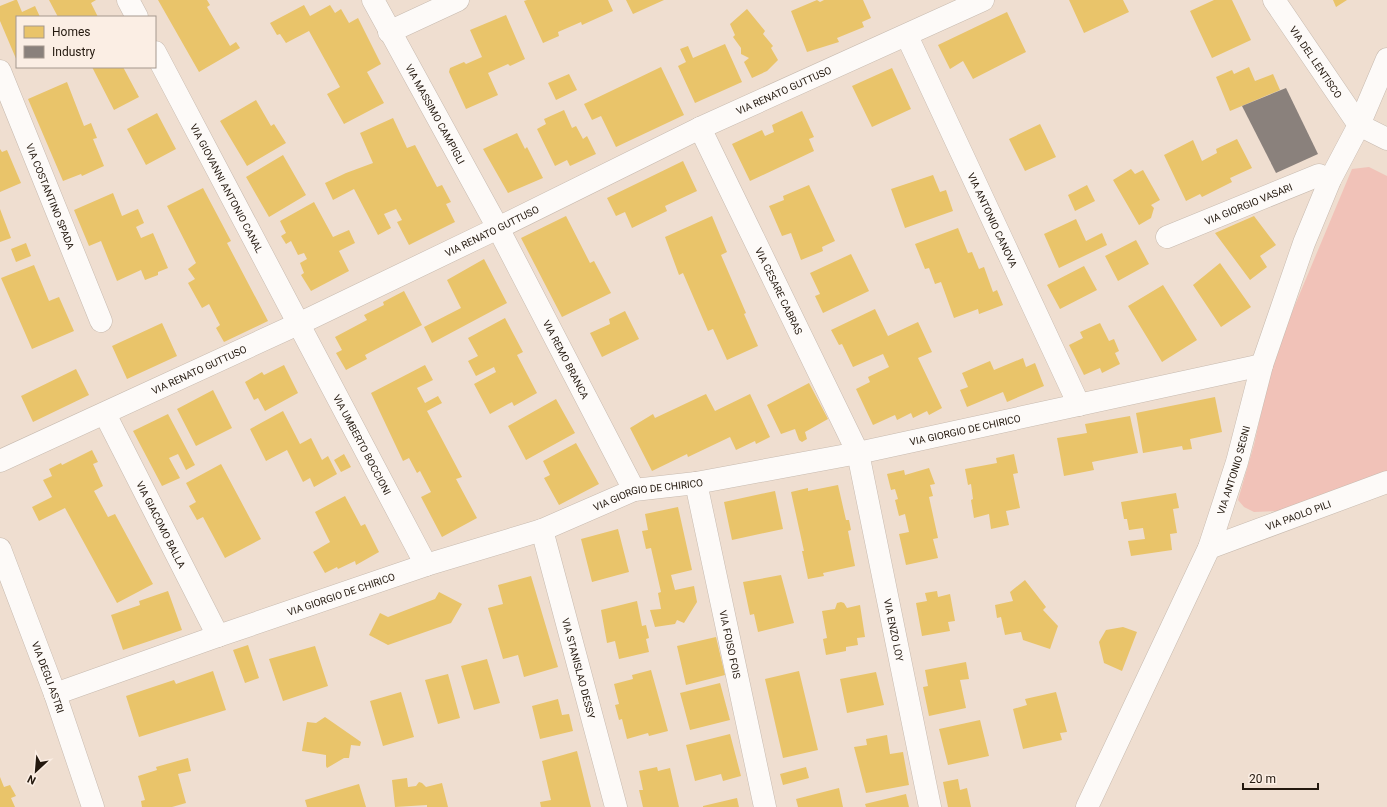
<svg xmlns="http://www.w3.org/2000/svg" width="1387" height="807" font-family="Roboto,sans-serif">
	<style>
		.green { fill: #f1c2b8 }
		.homes { fill: #e9c46a }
		.industry { fill: #8a817c }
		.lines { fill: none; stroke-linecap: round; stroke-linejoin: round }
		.minor-casing { stroke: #c7baaf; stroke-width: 23 }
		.minor { stroke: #fdfaf8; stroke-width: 22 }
		.labels { text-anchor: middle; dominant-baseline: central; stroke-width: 4; stroke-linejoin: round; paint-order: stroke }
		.street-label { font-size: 10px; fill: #23180e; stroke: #fbeee4 }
	</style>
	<rect width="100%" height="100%" fill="#efded0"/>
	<path class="green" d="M 1369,167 L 1387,176 L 1387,471 L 1278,511 L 1254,512 L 1244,507 L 1238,500 L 1254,445 L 1271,369 L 1290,317 L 1352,169 Z"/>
	<path class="homes" d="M 15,0 L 17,0 L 22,12 L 35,6 L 40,17 L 17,17 L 17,61 L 0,21 L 0,6 Z
		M 49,0 L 96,0 L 91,3 L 98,17 L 58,17 Z
		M 158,0 L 207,0 L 210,5 L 207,7 L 230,46 L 236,42 L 240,48 L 199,72 Z
		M 527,0 L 608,0 L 613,11 L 582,25 L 581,22 L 558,32 L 559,36 L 543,43 L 524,1 Z
		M 626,0 L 664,0 L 633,14 Z
		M 817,0 L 820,2 L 824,0 L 863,0 L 871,18 L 862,22 L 864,27 L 837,38 L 839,42 L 807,52 L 791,11 Z
		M 1069,0 L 1123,0 L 1129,12 L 1084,33 Z
		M 1214,0 L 1232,0 L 1251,40 L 1212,58 L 1190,11 Z
		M 1333,0 L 1347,0 L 1336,7 Z
		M 304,5 L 310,16 L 330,5 L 335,13 L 341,9 L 349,23 L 358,18 L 381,64 L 367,72 L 384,103 L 344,124 L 327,94 L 340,87 L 309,31 L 286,43 L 280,34 L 277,35 L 270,23 Z
		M 747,9 L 765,31 L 763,34 L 773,46 L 771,48 L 778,60 L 767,71 L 752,78 L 744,62 L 749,58 L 741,54 L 741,48 L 733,37 L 735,35 L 730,24 Z
		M 1007,12 L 1026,52 L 973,79 L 963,61 L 950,69 L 938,45 Z
		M 506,15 L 525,59 L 510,66 L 508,64 L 488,73 L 498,95 L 466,109 L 449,72 L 450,68 L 464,62 L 466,64 L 482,57 L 470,30 Z
		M 725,44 L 742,82 L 695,103 L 678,66 L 686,62 L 680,49 L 688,46 L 693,58 Z
		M 92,67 L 123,67 L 139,97 L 114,110 Z
		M 661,67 L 684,115 L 616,147 L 601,116 L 592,120 L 584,104 Z
		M 1249,67 L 1255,81 L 1273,74 L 1280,90 L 1230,111 L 1216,77 L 1232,70 L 1234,74 Z
		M 892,68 L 911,109 L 872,127 L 852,86 Z
		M 569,74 L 577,90 L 556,100 L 548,83 Z
		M 67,82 L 84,126 L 91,123 L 97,138 L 93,139 L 104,166 L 82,176 L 81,174 L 63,181 L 28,99 Z
		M 256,100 L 271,126 L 274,124 L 286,143 L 247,166 L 220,121 Z
		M 564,110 L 572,128 L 576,126 L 583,139 L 587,136 L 596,154 L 570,166 L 567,160 L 555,166 L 537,129 L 546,124 L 544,119 Z
		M 802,111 L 814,137 L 809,139 L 814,151 L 750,181 L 732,144 L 762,130 L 765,136 L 774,132 L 772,125 Z
		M 157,113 L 176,149 L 146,165 L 127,129 Z
		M 393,118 L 407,148 L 415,145 L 437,187 L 442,185 L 451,202 L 446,204 L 455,222 L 409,245 L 397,222 L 402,220 L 396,209 L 384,214 L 391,228 L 378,235 L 354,189 L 333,200 L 325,183 L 346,173 L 373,163 L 360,133 Z
		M 1040,124 L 1056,157 L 1025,171 L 1009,139 Z
		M 517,133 L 525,149 L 527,147 L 543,178 L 508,193 L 483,149 Z
		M 1237,139 L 1252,168 L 1230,178 L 1232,182 L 1202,197 L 1200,194 L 1186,201 L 1164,155 L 1193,140 L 1202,161 L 1217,153 L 1216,149 Z
		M 0,149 L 2,152 L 7,150 L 21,183 L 0,192 Z
		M 283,155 L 306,195 L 269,217 L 246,177 Z
		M 683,161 L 697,191 L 665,206 L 667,211 L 632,228 L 625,212 L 616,216 L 607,198 Z
		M 1131,169 L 1135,174 L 1143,170 L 1160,200 L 1151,205 L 1154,208 L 1151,218 L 1139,225 L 1113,180 Z
		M 933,175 L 940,192 L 946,190 L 953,211 L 905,228 L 891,189 Z
		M 809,185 L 835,241 L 822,247 L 823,251 L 801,260 L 791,233 L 782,236 L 769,206 L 784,200 L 783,196 Z
		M 1087,185 L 1095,201 L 1075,211 L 1068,195 Z
		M 203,188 L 231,241 L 227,243 L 268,321 L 224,342 L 216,328 L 220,325 L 209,304 L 202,308 L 188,283 L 195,279 L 188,269 L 196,263 L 167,206 Z
		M 113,193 L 122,216 L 138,209 L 144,223 L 136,227 L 141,238 L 153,233 L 168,268 L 158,272 L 158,275 L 145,280 L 141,270 L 117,281 L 101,241 L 89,246 L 74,210 Z
		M 314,202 L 333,237 L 349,230 L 355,243 L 339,251 L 349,271 L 311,291 L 301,275 L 304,273 L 300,263 L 307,259 L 304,253 L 298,255 L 291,241 L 286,244 L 281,236 L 286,233 L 280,221 Z
		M 0,209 L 11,238 L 0,242 Z
		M 566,216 L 590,263 L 594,261 L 611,293 L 562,317 L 521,238 Z
		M 712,216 L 727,252 L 721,255 L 746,313 L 744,314 L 758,346 L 727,360 L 713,329 L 708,331 L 683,273 L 679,275 L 665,237 Z
		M 1254,216 L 1276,245 L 1260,256 L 1267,267 L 1250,280 L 1215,233 Z
		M 1076,219 L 1086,241 L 1102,233 L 1107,245 L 1059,268 L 1044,234 Z
		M 958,228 L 968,253 L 972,252 L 979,269 L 984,267 L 993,292 L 997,290 L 1003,305 L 979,314 L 978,309 L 954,318 L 941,282 L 935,284 L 929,268 L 925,269 L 915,244 Z
		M 1136,240 L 1149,264 L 1118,281 L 1105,256 Z
		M 26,243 L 31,256 L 16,262 L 11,249 Z
		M 851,254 L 869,291 L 823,313 L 815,296 L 820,294 L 810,273 Z
		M 484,259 L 507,303 L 432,343 L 424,327 L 461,308 L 447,280 Z
		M 1220,263 L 1251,307 L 1221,327 L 1193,285 Z
		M 34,265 L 49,301 L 59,297 L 74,331 L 32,349 L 1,278 Z
		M 1084,266 L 1097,290 L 1060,309 L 1047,285 Z
		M 1163,285 L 1197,340 L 1162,362 L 1128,306 Z
		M 404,291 L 422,325 L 365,355 L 367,359 L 346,370 L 336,353 L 342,350 L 335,337 L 367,320 L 364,315 L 384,305 L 383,302 Z
		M 875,309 L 888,336 L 918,322 L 932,352 L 918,358 L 942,408 L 929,415 L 927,411 L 913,418 L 911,413 L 897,420 L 895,415 L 873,425 L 856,389 L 870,382 L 868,377 L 889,367 L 883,354 L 853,367 L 842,344 L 839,345 L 831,330 Z
		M 625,311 L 639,339 L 602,357 L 590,333 L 610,324 L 609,319 Z
		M 505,318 L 523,352 L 517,355 L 537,393 L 514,406 L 512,402 L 490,414 L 474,384 L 496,372 L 494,367 L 476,376 L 468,361 L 478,356 L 468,338 Z
		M 162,323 L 177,356 L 127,379 L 112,346 Z
		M 1100,323 L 1109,341 L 1114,339 L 1119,351 L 1115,353 L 1120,364 L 1102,373 L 1100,368 L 1084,375 L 1069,345 L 1083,338 L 1080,332 Z
		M 1023,358 L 1026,367 L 1035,363 L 1044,386 L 1007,402 L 1003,392 L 967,407 L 960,390 L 968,387 L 962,373 L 990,361 L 994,370 Z
		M 284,365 L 298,393 L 265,411 L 258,398 L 254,400 L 245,382 L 262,372 L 264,375 Z
		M 425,365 L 433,380 L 417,388 L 425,403 L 438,396 L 442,403 L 427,411 L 462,477 L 456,479 L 477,518 L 442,537 L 421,497 L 431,492 L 420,471 L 417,473 L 409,458 L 403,461 L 371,393 Z
		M 76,369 L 89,395 L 33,422 L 21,396 Z
		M 809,383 L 828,419 L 805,432 L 807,439 L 802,442 L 799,440 L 795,429 L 781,434 L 767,405 Z
		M 213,390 L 232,428 L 196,446 L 177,409 Z
		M 706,394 L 715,411 L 750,394 L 770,437 L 756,444 L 755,441 L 736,450 L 730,437 L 688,457 L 687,454 L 652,471 L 630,428 L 653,414 L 655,418 Z
		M 1215,397 L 1222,432 L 1190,439 L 1192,449 L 1183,450 L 1182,446 L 1143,453 L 1136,413 Z
		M 556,399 L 575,433 L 526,460 L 508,426 Z
		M 283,411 L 300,444 L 311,438 L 322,460 L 328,456 L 337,474 L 314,487 L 310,478 L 303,482 L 287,450 L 266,461 L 250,429 Z
		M 168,414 L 195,465 L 186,470 L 178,454 L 169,458 L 180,478 L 162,486 L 133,431 Z
		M 1130,416 L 1138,453 L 1092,462 L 1094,470 L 1064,476 L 1057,438 L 1087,433 L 1085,424 Z
		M 576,443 L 599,484 L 559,505 L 544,478 L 550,475 L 543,461 Z
		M 92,450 L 98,462 L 93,464 L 103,486 L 94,491 L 108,517 L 115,514 L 153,584 L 117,603 L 65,508 L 39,521 L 32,507 L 52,497 L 43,480 L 52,476 L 49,469 L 61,463 L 62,465 Z
		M 344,454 L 351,467 L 341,472 L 334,460 Z
		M 1014,454 L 1018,473 L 1013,474 L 1020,508 L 1006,511 L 1009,525 L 991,529 L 989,514 L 974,518 L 971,500 L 973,499 L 971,484 L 968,485 L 965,469 L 997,463 L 996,458 Z
		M 221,464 L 261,539 L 225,558 L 203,517 L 197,520 L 189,506 L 196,502 L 186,483 Z
		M 929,468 L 935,484 L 930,485 L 933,496 L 929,497 L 938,538 L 933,539 L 938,558 L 906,565 L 899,534 L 909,532 L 905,514 L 899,516 L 895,500 L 898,499 L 895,489 L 891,490 L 887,474 L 904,470 L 905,475 Z
		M 838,485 L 846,520 L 849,520 L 851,530 L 848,531 L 855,566 L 823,573 L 824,576 L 808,579 L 802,551 L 804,551 L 791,492 L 808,488 L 808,491 Z
		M 775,491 L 783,529 L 732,540 L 724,502 Z
		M 1176,493 L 1179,508 L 1173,509 L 1177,533 L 1170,534 L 1172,550 L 1131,556 L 1128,541 L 1145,539 L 1143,528 L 1129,530 L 1127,519 L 1124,519 L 1121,502 Z
		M 345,496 L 361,526 L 365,524 L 379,552 L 356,565 L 355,561 L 338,569 L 337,567 L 325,573 L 313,552 L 330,542 L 315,512 Z
		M 678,507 L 692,570 L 671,575 L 675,590 L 694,586 L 697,602 L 684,623 L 677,620 L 675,624 L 655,627 L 650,610 L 661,609 L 658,593 L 661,592 L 651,548 L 646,549 L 642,531 L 648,530 L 645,514 Z
		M 618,529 L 629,572 L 592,582 L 581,539 Z
		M 781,575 L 794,623 L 758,632 L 754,614 L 750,615 L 743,582 Z
		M 531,576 L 558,667 L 524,677 L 518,655 L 503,659 L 488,608 L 503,604 L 498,585 Z
		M 1025,580 L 1046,607 L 1043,610 L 1058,626 L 1050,649 L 1023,640 L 1021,632 L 1005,635 L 1001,617 L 997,618 L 995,605 L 1013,601 L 1010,592 Z
		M 168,591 L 182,630 L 123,650 L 111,615 L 140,605 L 139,601 Z
		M 937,591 L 938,597 L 950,594 L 955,621 L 948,622 L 950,631 L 922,636 L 916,603 L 927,601 L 925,593 Z
		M 439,592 L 462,604 L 451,623 L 388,645 L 369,635 L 380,613 L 388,617 L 435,599 Z
		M 637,601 L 642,626 L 646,625 L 649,638 L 646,639 L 649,652 L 619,659 L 615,641 L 607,643 L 601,610 Z
		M 841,602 L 844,603 L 847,608 L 860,605 L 865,637 L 857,638 L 858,645 L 846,647 L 846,651 L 826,655 L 823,639 L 827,638 L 822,611 L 835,609 L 837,603 Z
		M 1123,627 L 1137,632 L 1122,671 L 1104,663 L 1099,642 L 1106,630 Z
		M 716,637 L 725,675 L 686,685 L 677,646 Z
		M 248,645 L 259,678 L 245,683 L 233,650 Z
		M 315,646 L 328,686 L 283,701 L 269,659 Z
		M 487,659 L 500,703 L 474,710 L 461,666 Z
		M 966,662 L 969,679 L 960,680 L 966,708 L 929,716 L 923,687 L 928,686 L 925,670 Z
		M 651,670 L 668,731 L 649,736 L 648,733 L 627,739 L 622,719 L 619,720 L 615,705 L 619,704 L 614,684 L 633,679 L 632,675 Z
		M 213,671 L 226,710 L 139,737 L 126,696 L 174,680 L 176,684 Z
		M 799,671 L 818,750 L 783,758 L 765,679 Z
		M 876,672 L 884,705 L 847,713 L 840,679 Z
		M 448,674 L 460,718 L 438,724 L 425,680 Z
		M 720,683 L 730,720 L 690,730 L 680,693 Z
		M 401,692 L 414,737 L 383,746 L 370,701 Z
		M 1056,692 L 1067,732 L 1060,733 L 1062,740 L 1023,749 L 1013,709 L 1027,705 L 1025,699 Z
		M 558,699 L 562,715 L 569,714 L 573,731 L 540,739 L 532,706 Z
		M 325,717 L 361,742 L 360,746 L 351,745 L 349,758 L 344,758 L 327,768 L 326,766 L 326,755 L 302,751 L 307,722 L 316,723 Z
		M 980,720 L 989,756 L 948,765 L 939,729 Z
		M 730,734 L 741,776 L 723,781 L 721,774 L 695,781 L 686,745 Z
		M 887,735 L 890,754 L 903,752 L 909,785 L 866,793 L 854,747 L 867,745 L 866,739 Z
		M 577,751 L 591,807 L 541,807 L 540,802 L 551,800 L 542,761 Z
		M 188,758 L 191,771 L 178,774 L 186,803 L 172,807 L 142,807 L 141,801 L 145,800 L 138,776 L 157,770 L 156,767 Z
		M 657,767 L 658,771 L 670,768 L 679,807 L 643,807 L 639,790 L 643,790 L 639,771 Z
		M 806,767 L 809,778 L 783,785 L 780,774 Z
		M 0,777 L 4,787 L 10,785 L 16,796 L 11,798 L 15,807 L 0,807 Z
		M 407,778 L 408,787 L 416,786 L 419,782 L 422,783 L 426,787 L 442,783 L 448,807 L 427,807 L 427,805 L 395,807 L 392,780 Z
		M 958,779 L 960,790 L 967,788 L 971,807 L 948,807 L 943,782 Z
		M 359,784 L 366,807 L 307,807 L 305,800 Z
		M 839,788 L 843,807 L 798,807 L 796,799 Z
		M 906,794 L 909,807 L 866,807 L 865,804 Z
		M 737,798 L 739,807 L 703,807 L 703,806 Z"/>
	<path class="industry" d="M 1286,88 L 1318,154 L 1276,173 L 1242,106 Z"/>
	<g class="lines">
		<defs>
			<g id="minor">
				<path d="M 128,0 L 137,17"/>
				<path id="s1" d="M 373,0 L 498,228 L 634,490"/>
				<path id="s2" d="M 1274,0 L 1359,125 L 1387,139"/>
				<path d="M 389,32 L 458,0"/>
				<path id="s3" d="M 907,36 L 1079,405"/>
				<path id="s4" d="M 155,52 L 426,565"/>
				<path id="s5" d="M 0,71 L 101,321"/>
				<path id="s6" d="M 700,128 L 858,453 L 930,807"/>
				<path id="s7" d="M 1167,237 L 1319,175 L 1330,180"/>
				<path id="s8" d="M 105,414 L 218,636"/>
				<path id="s9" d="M 0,461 L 311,318 L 498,228 L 700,128 L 983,0"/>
				<path id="s10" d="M 696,483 L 765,807"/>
				<path id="s11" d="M 542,530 L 616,807"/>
				<path id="s12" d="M 1209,548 L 1387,482"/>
				<path id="s13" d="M 0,549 L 55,694 L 93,807"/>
				<path id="s14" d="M 55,694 L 218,636 L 426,565 L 542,530 L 634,490 L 696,483 L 858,453 L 1262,365"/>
				<path id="s15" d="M 1087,807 L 1209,548 L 1237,462 L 1262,365 L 1304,243 L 1330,180 L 1359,125 L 1387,59"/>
			</g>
		</defs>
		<use href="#minor" class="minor-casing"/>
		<use href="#minor" class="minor"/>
	</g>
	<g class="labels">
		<g class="street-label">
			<text stroke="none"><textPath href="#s2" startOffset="75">VIA DEL LENTISCO</textPath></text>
			<text stroke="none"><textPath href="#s9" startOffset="867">VIA RENATO GUTTUSO</textPath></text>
			<text stroke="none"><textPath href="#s1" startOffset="130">VIA MASSIMO CAMPIGLI</textPath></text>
			<text stroke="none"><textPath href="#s4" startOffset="154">VIA GIOVANNI ANTONIO CANAL</textPath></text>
			<text stroke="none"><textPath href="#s5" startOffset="135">VIA COSTANTINO SPADA</textPath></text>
			<text stroke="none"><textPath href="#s7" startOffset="88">VIA GIORGIO VASARI</textPath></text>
			<text stroke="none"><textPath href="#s3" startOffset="203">VIA ANTONIO CANOVA</textPath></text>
			<text stroke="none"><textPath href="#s9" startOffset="543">VIA RENATO GUTTUSO</textPath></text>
			<text stroke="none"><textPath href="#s6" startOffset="181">VIA CESARE CABRAS</textPath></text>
			<text stroke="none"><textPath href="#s1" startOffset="408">VIA REMO BRANCA</textPath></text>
			<text stroke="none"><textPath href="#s9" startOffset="219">VIA RENATO GUTTUSO</textPath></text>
			<text stroke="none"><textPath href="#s14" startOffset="951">VIA GIORGIO DE CHIRICO</textPath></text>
			<text stroke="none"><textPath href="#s4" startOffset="444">VIA UMBERTO BOCCIONI</textPath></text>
			<text stroke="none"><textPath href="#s15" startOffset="368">VIA ANTONIO SEGNI</textPath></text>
			<text stroke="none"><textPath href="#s14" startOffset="627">VIA GIORGIO DE CHIRICO</textPath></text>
			<text stroke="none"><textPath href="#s12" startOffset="95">VIA PAOLO PILI</textPath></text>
			<text stroke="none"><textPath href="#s8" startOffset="124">VIA GIACOMO BALLA</textPath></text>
			<text stroke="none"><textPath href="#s14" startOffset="303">VIA GIORGIO DE CHIRICO</textPath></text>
			<text stroke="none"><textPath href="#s6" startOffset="542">VIA ENZO LOY</textPath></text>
			<text stroke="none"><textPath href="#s10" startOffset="165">VIA FOISO FOIS</textPath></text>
			<text stroke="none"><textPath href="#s11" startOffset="143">VIA STANISLAO DESSY</textPath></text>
			<text stroke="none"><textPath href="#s13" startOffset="137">VIA DEGLI ASTRI</textPath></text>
		</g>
	</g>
	<rect x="16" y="16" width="140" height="52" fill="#fbeee4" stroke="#a5988e"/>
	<rect x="24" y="26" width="20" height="12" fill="#e9c46a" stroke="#a5988e"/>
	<text x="52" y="36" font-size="12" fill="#23180e">Homes</text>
	<rect x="24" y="46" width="20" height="12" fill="#8a817c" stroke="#a5988e"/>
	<text x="52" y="56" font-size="12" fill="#23180e">Industry</text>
	<g transform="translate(36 771) rotate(206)" stroke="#fbeee4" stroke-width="3" paint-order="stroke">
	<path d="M0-3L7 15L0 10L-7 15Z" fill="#23180e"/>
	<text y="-6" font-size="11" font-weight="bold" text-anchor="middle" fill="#23180e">N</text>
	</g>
	<path d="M1243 783v6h75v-6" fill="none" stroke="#23180e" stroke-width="2"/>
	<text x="1249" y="783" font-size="12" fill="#23180e" stroke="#fbeee4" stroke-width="3" paint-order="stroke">20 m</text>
</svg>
